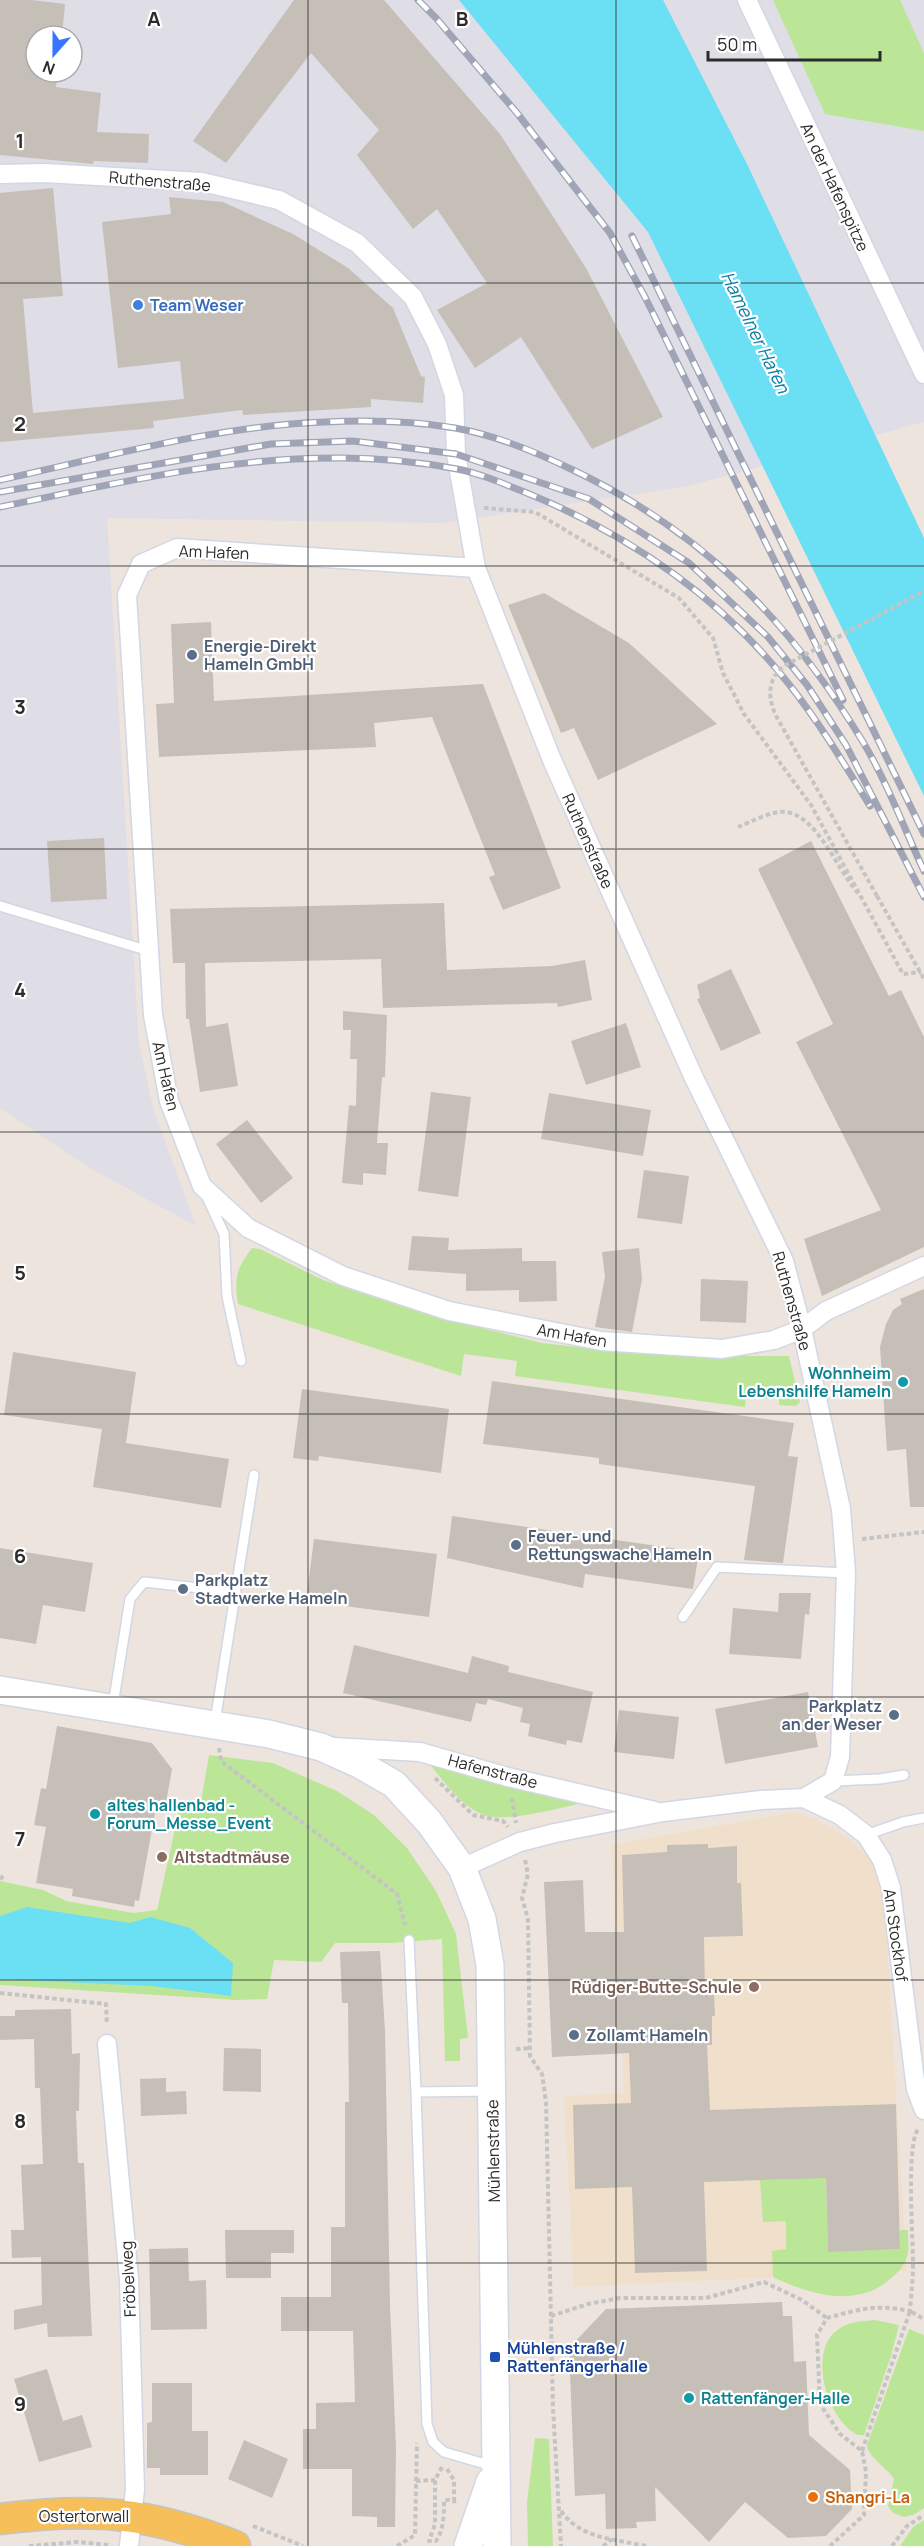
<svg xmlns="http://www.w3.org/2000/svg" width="924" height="2546" font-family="Manrope,sans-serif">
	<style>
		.industrial { fill: #dfdde6; fill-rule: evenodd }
		.education { fill: #f0e0cb }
		.green { fill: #bbe697 }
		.water { fill: #6bdff3 }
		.building { fill: #c6bfb8 }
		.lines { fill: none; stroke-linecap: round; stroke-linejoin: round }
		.lane-casing { stroke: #d2d7e4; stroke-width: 12 }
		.street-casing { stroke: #d2d7e4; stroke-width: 21 }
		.secondary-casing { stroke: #d2d7e4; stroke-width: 30 }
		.primary-casing { stroke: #c4c4c4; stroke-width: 33 }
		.path { stroke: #c4c4c4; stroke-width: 4; stroke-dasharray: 4.5 3; stroke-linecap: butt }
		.lane { stroke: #fff; stroke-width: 9 }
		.street { stroke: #fff; stroke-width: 18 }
		.secondary { stroke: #fff; stroke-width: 27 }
		.primary { stroke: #f6bf59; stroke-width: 30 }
		.rail-casing { stroke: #9fa5b6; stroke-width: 7 }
		.rail { stroke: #fff; stroke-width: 4.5; stroke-dasharray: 14; stroke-linecap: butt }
		.path-bridge { stroke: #c4c4c4; stroke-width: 4; stroke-dasharray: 4.5 3; stroke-linecap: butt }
		.grid { fill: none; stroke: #2b2b2b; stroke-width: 1.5; stroke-opacity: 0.55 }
		.shop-dot { fill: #3f7fe0; stroke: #fff; stroke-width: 2 }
		.service-dot { fill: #5c6f8a; stroke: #fff; stroke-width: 2 }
		.culture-dot { fill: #0f9aa8; stroke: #fff; stroke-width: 2 }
		.education-dot { fill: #8d6e63; stroke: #fff; stroke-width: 2 }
		.transit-dot { fill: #1a4fb4; stroke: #fff; stroke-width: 2 }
		.food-dot { fill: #e8710a; stroke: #fff; stroke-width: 2 }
		.labels { text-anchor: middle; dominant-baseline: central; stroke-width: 4.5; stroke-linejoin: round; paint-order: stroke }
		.street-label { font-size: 16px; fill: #2b2b2b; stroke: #fff }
		.shop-label { font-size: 16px; font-weight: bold; fill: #366cbe; stroke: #fff; text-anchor: start }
		.service-label { font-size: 16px; font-weight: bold; fill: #4e5e75; stroke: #fff; text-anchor: start }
		.culture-label { font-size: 16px; font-weight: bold; fill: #0d838f; stroke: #fff; text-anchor: start }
		.education-label { font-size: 16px; font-weight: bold; fill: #785e54; stroke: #fff; text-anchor: start }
		.transit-label { font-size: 16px; font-weight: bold; fill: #164399; stroke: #fff; text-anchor: start }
		.food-label { font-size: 16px; font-weight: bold; fill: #c56008; stroke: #fff; text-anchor: start }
		.water-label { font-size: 18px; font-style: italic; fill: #087fa2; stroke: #fff }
		.grid-label { font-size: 20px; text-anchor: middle; font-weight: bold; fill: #2b2b2b; stroke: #fff; stroke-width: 4.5; stroke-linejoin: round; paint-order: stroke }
	</style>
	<rect width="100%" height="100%" fill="#ede4dd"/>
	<path class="industrial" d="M 0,0 L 924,0 L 924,422 L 689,486 L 442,523 L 107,518 L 139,1044 L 153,1108 L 196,1226 L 90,1168 L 0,1108 ZM 36,36 L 72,36 L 72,72 L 36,72 Z"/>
	<path class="education" d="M 795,1812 L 815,1819 L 849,1838 L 871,1860 L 883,1880 L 907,2271 L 574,2287 L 564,2096 L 624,2093 L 612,1845 Z"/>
	<path class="green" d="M 773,0 L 900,0 L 924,53 L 924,131 L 825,114 Z
		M 252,1248 L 260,1249 L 323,1280 L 422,1313 L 542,1343 L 630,1353 L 701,1356 L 789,1356 L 800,1402 L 796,1406 L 779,1405 L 779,1399 L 746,1397 L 745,1407 L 515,1376 L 517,1361 L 464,1354 L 461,1376 L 238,1304 C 234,1279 236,1269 252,1248 Z
		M 209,1755 L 273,1763 L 337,1791 L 374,1815 L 407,1848 L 436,1891 L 456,1934 L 468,2038 L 460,2039 L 460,2061 L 445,2061 L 442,1939 L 392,1943 L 335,1943 L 321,1962 L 274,1960 L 267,1999 L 237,2000 L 0,1985 L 0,1881 L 43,1890 L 66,1901 L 133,1913 L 157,1910 L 181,1802 L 200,1807 Z
		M 427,1761 L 583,1803 C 558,1808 504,1824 481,1814 C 459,1804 442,1779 427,1761 Z
		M 825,2153 L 828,2251 L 900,2249 L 900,2230 L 908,2230 C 908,2237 909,2246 908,2253 C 906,2264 898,2273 890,2279 C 857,2309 808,2294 773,2277 L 772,2251 L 786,2249 L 786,2221 L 763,2222 L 760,2180 L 794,2179 L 793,2154 Z
		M 875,2320 L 899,2325 L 891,2356 L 864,2435 L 858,2435 C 828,2421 808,2355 835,2332 C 845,2322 862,2321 875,2320 Z
		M 909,2329 L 924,2335 L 924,2508 L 915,2514 L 904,2517 L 893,2513 L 888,2506 L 894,2479 C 887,2467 868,2458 867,2445 Z
		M 535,2438 L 549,2439 L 553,2546 L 528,2546 L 527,2502 Z
		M 924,2520 L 924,2546 L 900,2546 L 913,2527 Z"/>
	<path class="water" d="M 459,0 L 663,0 L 747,164 L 924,538 L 924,796 L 648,232 Z
		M 27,1907 L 130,1923 L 150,1917 L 190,1928 L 233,1963 L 231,1996 L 152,1986 L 0,1979 L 0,1916 Z"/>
	<path class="building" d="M 0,0 L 32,0 L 65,4 L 62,36 L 36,36 L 36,72 L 57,72 L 56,87 L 101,93 L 97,132 L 149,134 L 148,163 L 94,161 L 93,164 L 0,155 Z
		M 294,0 L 384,0 L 500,134 L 586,268 L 663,417 L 592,449 L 521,337 L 475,368 L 437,310 L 487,283 L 437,209 L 413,229 L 357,155 L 379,130 L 311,53 L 226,163 L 193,141 Z
		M 53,188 L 63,296 L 23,299 L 33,413 L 184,399 L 180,361 L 118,368 L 102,222 L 171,214 L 169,197 L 223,202 L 293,234 L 348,268 L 393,308 L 421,376 L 425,377 L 423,403 L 371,399 L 371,407 L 243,415 L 242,410 L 153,421 L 154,428 L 0,442 L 0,193 Z
		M 544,593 L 629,643 L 717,724 L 598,780 L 574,728 L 561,733 L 508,605 Z
		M 211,622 L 214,701 L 483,684 L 561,888 L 503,910 L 489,877 L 495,875 L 432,717 L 374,723 L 376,747 L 159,757 L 156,704 L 174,703 L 171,624 Z
		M 104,838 L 107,899 L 51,902 L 47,841 Z
		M 811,841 L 889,996 L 901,990 L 924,1037 L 924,1247 L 822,1296 L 804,1239 L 881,1210 L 796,1042 L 833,1024 L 758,869 Z
		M 444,903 L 447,970 L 552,966 L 585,960 L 592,1000 L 558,1007 L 557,1003 L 383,1008 L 381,959 L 205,963 L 206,1027 L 228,1023 L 238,1086 L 200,1092 L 189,1019 L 186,1019 L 185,963 L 173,963 L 170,909 Z
		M 731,969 L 761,1033 L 721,1051 L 697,999 L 700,998 L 697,985 Z
		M 343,1011 L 387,1015 L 385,1077 L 382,1077 L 377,1143 L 388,1143 L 386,1175 L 363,1173 L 363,1185 L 342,1183 L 349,1105 L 356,1106 L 357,1059 L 350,1059 L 351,1030 L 343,1030 Z
		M 626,1023 L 641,1067 L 586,1085 L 571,1041 Z
		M 431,1092 L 471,1097 L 458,1197 L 418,1191 Z
		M 549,1093 L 651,1110 L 643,1156 L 541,1139 Z
		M 247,1120 L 293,1178 L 261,1203 L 216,1144 Z
		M 644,1170 L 689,1176 L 682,1224 L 637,1218 Z
		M 412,1236 L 449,1238 L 448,1250 L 522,1248 L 522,1261 L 556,1261 L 557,1301 L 519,1302 L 519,1290 L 466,1291 L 466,1274 L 408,1270 Z
		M 639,1248 L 642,1279 L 632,1332 L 595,1327 L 605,1277 L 602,1252 Z
		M 701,1279 L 748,1281 L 746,1323 L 700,1321 Z
		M 924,1289 L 924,1507 L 910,1507 L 906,1449 L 887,1451 L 880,1347 L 886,1324 L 893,1310 L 902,1304 L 900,1299 Z
		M 13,1352 L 136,1372 L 126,1443 L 229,1459 L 221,1508 L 93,1487 L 102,1429 L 4,1415 Z
		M 492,1381 L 794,1423 L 788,1456 L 798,1457 L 783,1563 L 744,1560 L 755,1486 L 599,1464 L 599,1458 L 483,1444 Z
		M 302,1389 L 449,1409 L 441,1473 L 319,1456 L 318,1461 L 293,1458 Z
		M 452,1516 L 699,1552 L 693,1589 L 585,1574 L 583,1588 L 447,1558 Z
		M 314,1539 L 437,1554 L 429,1617 L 306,1601 Z
		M 0,1548 L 93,1563 L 85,1612 L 43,1605 L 36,1644 L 0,1638 Z
		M 779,1593 L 811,1593 L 809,1615 L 805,1614 L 801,1659 L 729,1654 L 733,1608 L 778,1612 Z
		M 354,1645 L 468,1673 L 472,1656 L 509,1666 L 508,1672 L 593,1692 L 582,1743 L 567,1740 L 566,1745 L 528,1736 L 530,1724 L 520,1722 L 523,1708 L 488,1699 L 486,1705 L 476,1703 L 471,1722 L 343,1693 Z
		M 808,1692 L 818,1747 L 725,1764 L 715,1709 Z
		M 619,1710 L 679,1717 L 674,1759 L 614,1752 Z
		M 57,1726 L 152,1743 L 172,1769 L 166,1803 L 157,1802 L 139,1901 L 135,1900 L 134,1907 L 72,1896 L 73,1889 L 36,1883 L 46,1827 L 34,1825 L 41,1788 L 46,1789 Z
		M 708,1844 L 708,1848 L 737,1846 L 737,1883 L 741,1883 L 743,1936 L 704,1937 L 705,1993 L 714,1993 L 715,2016 L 712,2016 L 712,2045 L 707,2045 L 710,2110 L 896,2104 L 900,2249 L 828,2252 L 826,2178 L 704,2182 L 707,2271 L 635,2273 L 632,2187 L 575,2189 L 573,2105 L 631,2103 L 629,2053 L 552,2057 L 544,1882 L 583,1880 L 585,1932 L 624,1932 L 622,1855 L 667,1852 L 667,1845 Z
		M 380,1951 L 385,2031 L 390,2305 L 396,2448 L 395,2527 L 377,2527 L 377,2517 L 352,2516 L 352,2469 L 303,2469 L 303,2429 L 316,2429 L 316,2403 L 355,2402 L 353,2331 L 281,2331 L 281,2297 L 331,2297 L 331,2227 L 345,2227 L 345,2102 L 349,2102 L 348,2003 L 342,2003 L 340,1952 Z
		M 71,2009 L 72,2054 L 80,2053 L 79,2111 L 76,2111 L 78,2163 L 84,2163 L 92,2336 L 48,2337 L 47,2323 L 14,2330 L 14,2310 L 42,2305 L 41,2257 L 12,2258 L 11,2230 L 24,2230 L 21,2165 L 43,2164 L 40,2088 L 35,2088 L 34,2039 L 0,2040 L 0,2016 L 15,2016 L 15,2010 Z
		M 224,2048 L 261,2049 L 261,2092 L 223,2091 Z
		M 166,2078 L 166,2092 L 186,2091 L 187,2114 L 141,2116 L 140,2079 Z
		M 225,2230 L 294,2230 L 294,2253 L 271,2253 L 271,2278 L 226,2278 Z
		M 188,2248 L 189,2281 L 206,2280 L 207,2329 L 151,2330 L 149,2249 Z
		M 782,2302 L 783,2316 L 792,2316 L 794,2362 L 806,2361 L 809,2435 L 850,2470 L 852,2509 L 826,2536 L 788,2538 L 745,2502 L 709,2542 L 655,2487 L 656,2521 L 636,2522 L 637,2528 L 606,2529 L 605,2494 L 575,2496 L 569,2348 L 606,2309 Z
		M 47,2369 L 63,2421 L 82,2415 L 92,2447 L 39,2462 L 14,2379 Z
		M 152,2383 L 192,2383 L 192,2431 L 208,2431 L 208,2475 L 160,2475 L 160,2468 L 147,2468 L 147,2423 L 152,2422 Z
		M 244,2440 L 288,2459 L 272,2498 L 228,2479 Z"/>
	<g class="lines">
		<defs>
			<path id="lane" d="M 0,906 L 149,951
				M 207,1197 L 224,1234 L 227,1296 L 241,1361
				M 683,1617 L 717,1567 L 846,1573
				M 113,1705 L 130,1599 L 144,1582 L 236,1592
				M 215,1722 L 254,1475
				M 833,1781 L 880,1779 L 904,1775
				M 866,1835 L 903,1822 L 924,1818
				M 409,1940 L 416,2092
				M 490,2091 L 416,2092 L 427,2424 L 433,2442 L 444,2452 L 492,2466"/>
			<path id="street" d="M 747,0 L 924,374
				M 0,174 L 45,173 L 202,182 L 279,200 L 357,243 L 413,297 L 437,344 L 454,395 L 456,454 L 476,568 L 552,760 L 694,1078 L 784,1261 L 802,1329 L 841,1509 L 846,1573 L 840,1757 L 833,1781 L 804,1798
				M 476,568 L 177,548 L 141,564 L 127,595 L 153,1015 L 169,1101 L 202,1186 L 248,1228 L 343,1276 L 449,1311 L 601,1341 L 722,1349 L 774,1340 L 802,1329 L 826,1311 L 924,1266
				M 333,1747 L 420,1752 L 508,1777 L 655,1811
				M 462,1868 L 520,1842 L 555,1833 L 663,1812 L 761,1800 L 804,1798 L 840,1815 L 866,1835 L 882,1860 L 891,1888 L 916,2089 L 924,2110
				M 107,2044 L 129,2279 L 135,2489 L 129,2546"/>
			<path id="secondary" d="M 0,1690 L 269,1734 L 321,1747 L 359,1764 L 394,1784 L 429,1822 L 462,1868 L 482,1919 L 490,1965 L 497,2546
				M 468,2546 L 490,2482"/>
			<path id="primary" d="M 0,2519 C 92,2507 148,2512 235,2546"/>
		</defs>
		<use href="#lane" class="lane-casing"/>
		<use href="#street" class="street-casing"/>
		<use href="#secondary" class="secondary-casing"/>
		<use href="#primary" class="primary-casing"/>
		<path class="path" d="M 484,508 L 535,512 L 679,598 L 713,638 L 723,673 L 744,714 L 811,805 L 903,974 L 921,972
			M 738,827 C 751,822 772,810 786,812 C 818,816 838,872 859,894
			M 877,896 L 924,979
			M 862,1539 L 924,1532
			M 219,1748 L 221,1761 L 397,1894 L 405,1925
			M 435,1778 L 473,1815 L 503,1821 L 508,1827
			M 512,1798 L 516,1823
			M 525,1860 L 528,1874 L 522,1898 L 528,1919 L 530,2056 L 542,2074 L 546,2102 L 553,2408 L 561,2546
			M 0,1879 L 4,1875
			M 0,1993 L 106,2004 L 107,2025
			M 516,2049 L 530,2048
			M 551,2316 L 588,2304 L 620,2298 L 706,2298 L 764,2282 L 802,2300 L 827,2318
			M 862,2451 L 910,2311 L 924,2319
			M 442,2467 L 435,2480 L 435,2524 L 429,2541 L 436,2541 C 444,2529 444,2515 444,2500 L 454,2500 L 455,2505
			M 447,2469 L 454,2480 L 454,2500
			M 416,2481 L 435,2480
			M 561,2511 C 581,2539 614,2539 646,2546
			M 253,2526 L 303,2546
			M 29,2546 L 78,2542 L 109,2545
			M 397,2546 L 415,2535 L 417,2443
			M 603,2546 L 612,2539
			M 830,2546 L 864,2515 L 866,2472 L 862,2451 L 840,2434 L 820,2404 L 817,2335 L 827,2318 C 860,2309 875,2304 910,2311 C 911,2295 913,2280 913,2264 C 913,2239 906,2146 918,2129
			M 892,2546 L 907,2526 L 924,2515"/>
		<use href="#lane" class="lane"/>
		<use href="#street" class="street"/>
		<use href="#secondary" class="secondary"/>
		<use href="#primary" class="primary"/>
		<defs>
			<path id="rail" d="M 418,0 L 436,18 L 517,113 L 610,233 L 646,299 L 843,700
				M 632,236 L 924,834
				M 0,480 C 106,457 215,426 325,422 C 367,420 413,421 455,428 C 496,435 536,452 573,470 C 703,532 789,620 863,742 C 887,782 904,828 924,871
				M 0,492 L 271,444 L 353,441 L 456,454 L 589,499 L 689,563 L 768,637 L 807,685 L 846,745 L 924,897
				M 0,507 C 112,484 226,457 341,458 C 379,458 420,462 457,469 C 483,474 509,486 534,496 C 632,537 722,599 788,683 C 819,722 845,765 870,806"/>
		</defs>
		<use href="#rail" class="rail-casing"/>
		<use href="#rail" class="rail"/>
		<path class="path-bridge" d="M 877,896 L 775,714 C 768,696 767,680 784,666 L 924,591"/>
	</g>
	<path class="grid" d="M 308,0 L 308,2546M 616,0 L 616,2546M 0,283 L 924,283M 0,566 L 924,566M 0,849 L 924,849M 0,1132 L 924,1132M 0,1414 L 924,1414M 0,1697 L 924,1697M 0,1980 L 924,1980M 0,2263 L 924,2263"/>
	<circle class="shop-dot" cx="138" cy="305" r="6"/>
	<g class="service-dot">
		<circle cx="192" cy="655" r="6"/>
		<circle cx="516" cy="1545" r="6"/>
		<circle cx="183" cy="1589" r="6"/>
		<circle cx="894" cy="1715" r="6"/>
		<circle cx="574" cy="2035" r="6"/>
	</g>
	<g class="culture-dot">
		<circle cx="903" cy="1382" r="6"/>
		<circle cx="95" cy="1814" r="6"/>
		<circle cx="689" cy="2398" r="6"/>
	</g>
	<g class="education-dot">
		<circle cx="162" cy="1857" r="6"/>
		<circle cx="754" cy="1987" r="6"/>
	</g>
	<rect class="transit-dot" x="489" y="2351" width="12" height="12" rx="3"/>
	<circle class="food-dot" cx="813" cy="2497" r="6"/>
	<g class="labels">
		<g class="street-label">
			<text transform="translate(160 181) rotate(5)">Ruthenstraße</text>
			<text transform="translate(835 187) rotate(65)">An der Hafenspitze</text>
			<text transform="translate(214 552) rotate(2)">Am Hafen</text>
			<text transform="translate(588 841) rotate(66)">Ruthenstraße</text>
			<text transform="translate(166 1076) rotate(77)">Am Hafen</text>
			<text transform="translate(792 1301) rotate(74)">Ruthenstraße</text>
			<text transform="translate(572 1335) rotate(10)">Am Hafen</text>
			<text transform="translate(493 1771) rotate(15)">Hafenstraße</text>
			<text transform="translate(896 1935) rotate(82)">Am Stockhof</text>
			<text transform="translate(493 2151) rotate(-91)">Mühlenstraße</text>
			<text transform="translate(128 2279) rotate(-93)">Fröbelweg</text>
			<text x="84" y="2516">Ostertorwall</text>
		</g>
		<g class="shop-label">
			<text x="150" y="305">Team Weser</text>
		</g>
		<g class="service-label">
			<text x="204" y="646">Energie-Direkt<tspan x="204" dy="18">Hameln GmbH</tspan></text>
			<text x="528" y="1536">Feuer- und<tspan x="528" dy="18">Rettungswache Hameln</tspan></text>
			<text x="195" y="1580">Parkplatz<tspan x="195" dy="18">Stadtwerke Hameln</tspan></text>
			<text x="882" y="1706" text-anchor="end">Parkplatz<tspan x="882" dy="18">an der Weser</tspan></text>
			<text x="586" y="2035">Zollamt Hameln</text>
		</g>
		<g class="culture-label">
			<text x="891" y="1373" text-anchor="end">Wohnheim<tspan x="891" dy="18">Lebenshilfe Hameln</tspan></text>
			<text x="107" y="1805">altes hallenbad -<tspan x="107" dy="18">Forum_Messe_Event</tspan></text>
			<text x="701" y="2398">Rattenfänger-Halle</text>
		</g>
		<g class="education-label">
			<text x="174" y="1857">Altstadtmäuse</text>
			<text x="742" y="1987" text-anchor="end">Rüdiger-Butte-Schule</text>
		</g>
		<g class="transit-label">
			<text x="507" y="2348">Mühlenstraße /<tspan x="507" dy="18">Rattenfängerhalle</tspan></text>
		</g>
		<g class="food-label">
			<text x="825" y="2497">Shangri-La</text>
		</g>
		<g class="water-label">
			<text transform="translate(756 332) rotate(64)">Hamelner Hafen</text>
		</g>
	</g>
	<g class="grid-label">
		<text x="154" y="26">A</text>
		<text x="462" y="26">B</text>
		<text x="20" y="148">1</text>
		<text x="20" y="431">2</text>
		<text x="20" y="714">3</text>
		<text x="20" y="997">4</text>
		<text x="20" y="1280">5</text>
		<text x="20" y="1563">6</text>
		<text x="20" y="1846">7</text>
		<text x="20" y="2128">8</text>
		<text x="20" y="2411">9</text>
	</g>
	<g transform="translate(54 54) rotate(201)"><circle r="28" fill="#ffffff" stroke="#aaaaaa" stroke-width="1.5"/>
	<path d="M0-4.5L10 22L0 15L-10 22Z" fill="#3874ff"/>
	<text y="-9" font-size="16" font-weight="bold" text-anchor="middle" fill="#2b2b2b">N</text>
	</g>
	<path d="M708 51v9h172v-9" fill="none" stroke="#2b2b2b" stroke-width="3"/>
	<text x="717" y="51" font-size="18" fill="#2b2b2b" stroke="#ffffff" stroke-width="4.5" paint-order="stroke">50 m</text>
</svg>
